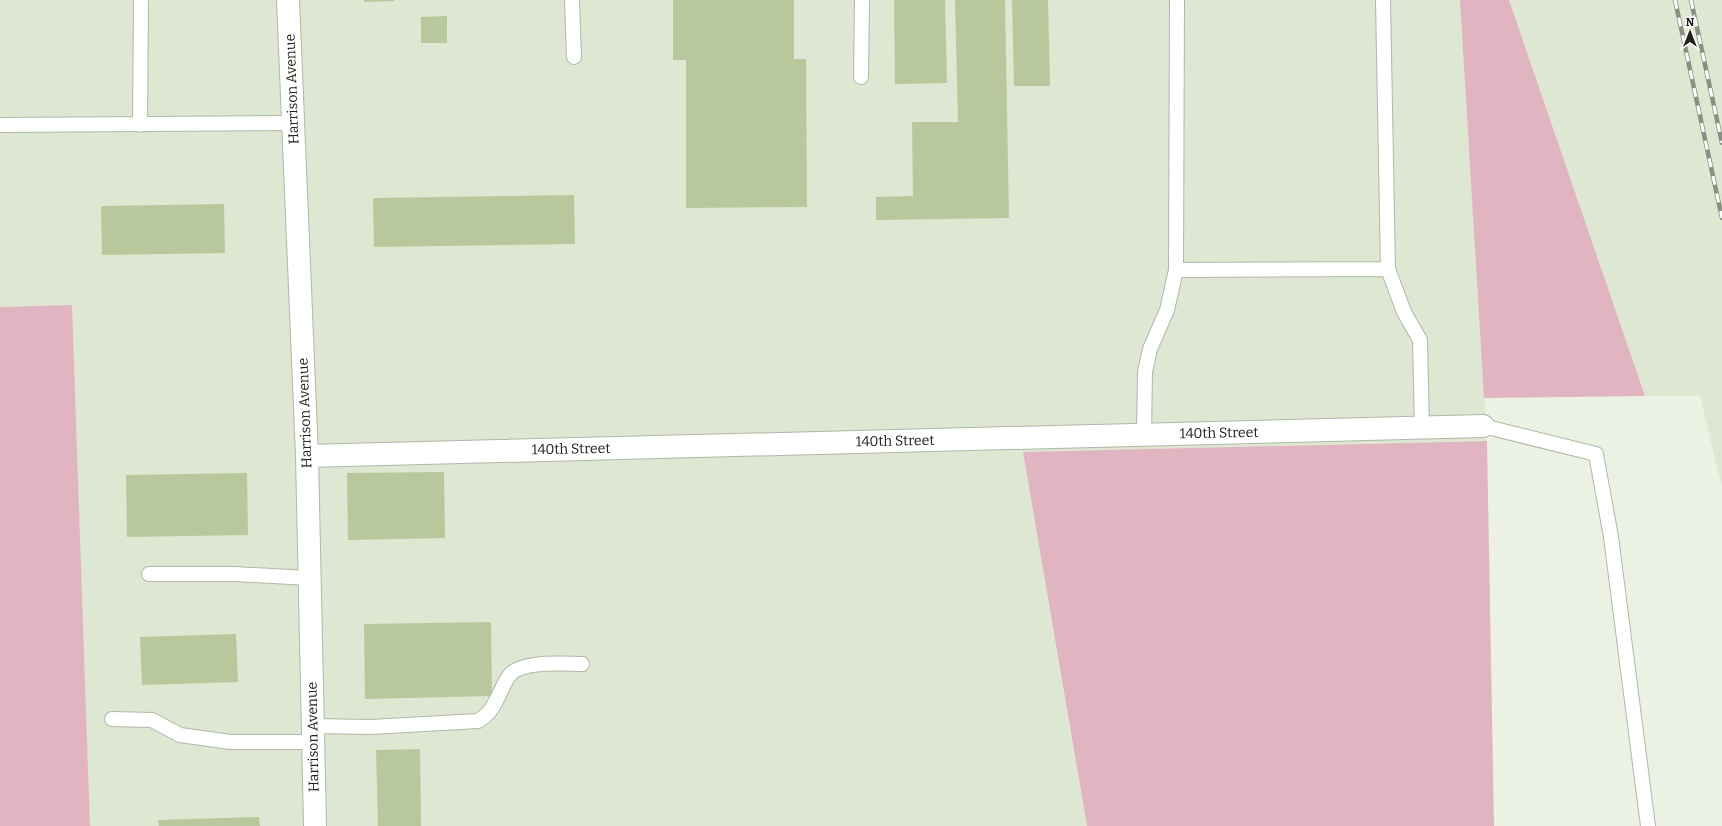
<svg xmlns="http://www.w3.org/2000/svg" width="1722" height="826" font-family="Bitter,serif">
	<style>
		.built { fill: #dee7d1 }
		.green { fill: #e0b4c0 }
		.building { fill: #b8c89c }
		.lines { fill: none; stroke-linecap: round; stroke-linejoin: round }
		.service-casing { stroke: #b1b7a9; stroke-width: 16 }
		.minor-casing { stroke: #b1b7a9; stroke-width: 24 }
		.service { stroke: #fff; stroke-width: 14 }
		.minor { stroke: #fff; stroke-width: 22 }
		.rail-casing { stroke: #8a8e83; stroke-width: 4.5 }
		.rail { stroke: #fff; stroke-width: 3; stroke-dasharray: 9; stroke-linecap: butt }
		.labels { text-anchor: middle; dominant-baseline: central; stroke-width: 4; stroke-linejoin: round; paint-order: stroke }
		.street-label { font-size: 14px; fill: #21231d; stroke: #fff }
	</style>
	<rect width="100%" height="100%" fill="#ecf2e3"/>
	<path class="built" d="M 0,0 L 1460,0 L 1487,441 L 1023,452 L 1087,826 L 90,826 L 72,305 L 0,307 Z
		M 1509,0 L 1722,0 L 1722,487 L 1700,396 L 1645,396 Z"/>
	<path class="green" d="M 1460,0 L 1509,0 L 1645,396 L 1484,398 Z
		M 72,305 L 90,826 L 0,826 L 0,307 Z
		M 1487,441 L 1494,826 L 1087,826 L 1023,452 Z"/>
	<path class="building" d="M 364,0 L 394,0 L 394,1 L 364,2 Z
		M 673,0 L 794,0 L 794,59 L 806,59 L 807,207 L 686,208 L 686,60 L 673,60 Z
		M 894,0 L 945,0 L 947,83 L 895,84 Z
		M 955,0 L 1005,0 L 1009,218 L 876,220 L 876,197 L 913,196 L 912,122 L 958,122 Z
		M 1012,0 L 1048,0 L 1050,86 L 1014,86 Z
		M 447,16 L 447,43 L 421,43 L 421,17 Z
		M 574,195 L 575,244 L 374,247 L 373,198 Z
		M 224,204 L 225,253 L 102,255 L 101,206 Z
		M 444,472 L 445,538 L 348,540 L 347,473 Z
		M 247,473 L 248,535 L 127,537 L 126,475 Z
		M 491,622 L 492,696 L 365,699 L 364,624 Z
		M 236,634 L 238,682 L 142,685 L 140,637 Z
		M 420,749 L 421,826 L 378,826 L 376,750 Z
		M 259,817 L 260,826 L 159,826 L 158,820 Z"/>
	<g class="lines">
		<defs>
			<path id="service" d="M 572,0 L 574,57
				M 1383,0 L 1388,269 L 1404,312 L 1420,340 L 1422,428
				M 861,77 L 862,0
				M 0,125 L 293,123
				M 140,125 L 141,0
				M 1176,270 L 1388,269
				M 1483,426 L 1596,454 L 1611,537 L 1648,826
				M 1144,435 L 1145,372 L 1150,349 L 1167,310 L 1176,270 L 1177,0
				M 149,574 L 234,574 L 309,578
				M 112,719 L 152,720 L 180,735 L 231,742 L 313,742
				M 313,726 L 371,727 L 478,721 C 489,715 493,707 499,695 C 502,689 505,681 509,676 C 520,660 564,664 582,664"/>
			<path id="minor" d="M 288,0 L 307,456 L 315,826
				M 307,456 L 1483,426"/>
		</defs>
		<use href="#service" class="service-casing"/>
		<use href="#minor" class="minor-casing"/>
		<use href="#service" class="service"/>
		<use href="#minor" class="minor"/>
		<defs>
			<path id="rail" d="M 1675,0 L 1722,218
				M 1691,0 L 1722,143"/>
		</defs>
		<use href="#rail" class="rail-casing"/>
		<use href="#rail" class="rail"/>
	</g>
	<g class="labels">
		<g class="street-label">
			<text transform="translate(292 89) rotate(-92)">Harrison Avenue</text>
			<text transform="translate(305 413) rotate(-92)">Harrison Avenue</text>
			<text transform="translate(1219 433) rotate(-1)">140th Street</text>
			<text transform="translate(895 441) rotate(-1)">140th Street</text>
			<text transform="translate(571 449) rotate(-1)">140th Street</text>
			<text transform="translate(313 737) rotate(-91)">Harrison Avenue</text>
		</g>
	</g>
	<g transform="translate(1690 32)" stroke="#ffffff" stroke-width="3" paint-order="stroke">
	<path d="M0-3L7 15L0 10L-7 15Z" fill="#21231d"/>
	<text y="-6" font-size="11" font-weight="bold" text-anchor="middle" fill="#21231d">N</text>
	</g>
</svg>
